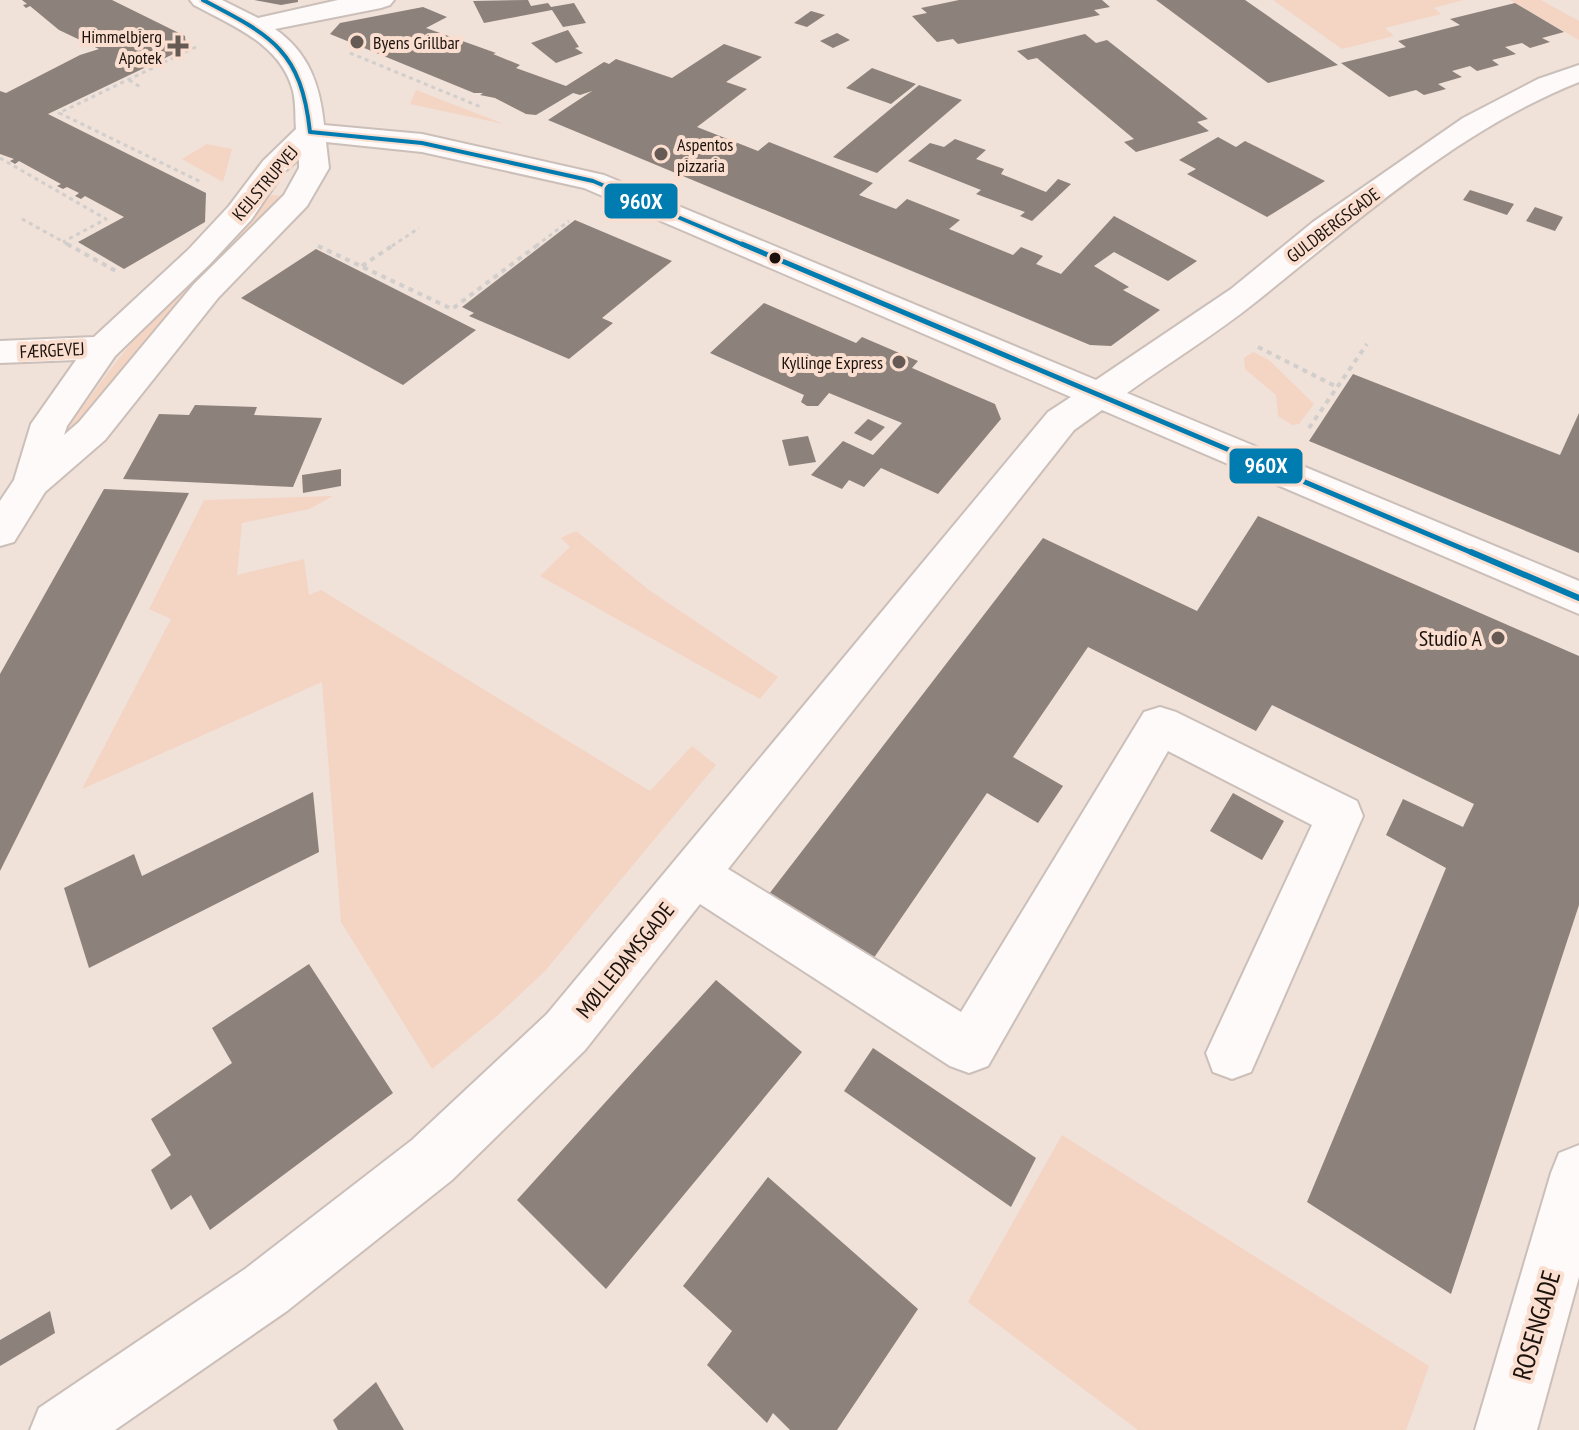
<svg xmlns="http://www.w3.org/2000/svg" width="1579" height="1430" font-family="'PT Sans Narrow',sans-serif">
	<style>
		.green { fill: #f4d4c3 }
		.building { fill: #8c817b }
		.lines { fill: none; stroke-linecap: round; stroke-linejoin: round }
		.minor-casing { stroke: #cbbfb9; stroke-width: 4 }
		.path-far1 { stroke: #d2cecc; stroke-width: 3; stroke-dasharray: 4 4; stroke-linecap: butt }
		.path { stroke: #d2cecc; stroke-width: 4; stroke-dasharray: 5 5; stroke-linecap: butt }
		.minor { fill: #fdfaf9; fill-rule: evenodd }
		.bus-1-far2-casing { stroke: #fadecf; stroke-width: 8 }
		.bus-1-far1-casing { stroke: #fadecf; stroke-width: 10 }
		.bus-1-casing { stroke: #fadecf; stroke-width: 12 }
		.bus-1-far2 { stroke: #007cb0; stroke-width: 4 }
		.bus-1-far1 { stroke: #007cb0; stroke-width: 5 }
		.bus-1 { stroke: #007cb0; stroke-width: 6 }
		.poi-dot { fill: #665a54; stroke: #fadecf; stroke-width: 3 }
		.bus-dot { fill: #1c120d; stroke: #fadecf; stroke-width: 3 }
		.labels { text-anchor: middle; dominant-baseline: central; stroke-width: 8; stroke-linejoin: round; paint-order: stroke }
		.far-poi-label { font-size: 18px; fill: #1c120d; stroke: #fadecf; text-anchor: end }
		.far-street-label { font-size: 18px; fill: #1c120d; stroke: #fadecf }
		.poi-label { font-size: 22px; fill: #1c120d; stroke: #fadecf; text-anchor: end }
		.street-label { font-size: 22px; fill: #1c120d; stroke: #fadecf }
		.near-street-label { font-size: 26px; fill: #1c120d; stroke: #fadecf }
		.line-badge { stroke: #fadecf; stroke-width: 3 }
		.badge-label { font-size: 22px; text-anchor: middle; font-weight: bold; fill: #fff }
	</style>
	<rect width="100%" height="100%" fill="#f0e1d9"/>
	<path class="green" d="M 1273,0 L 1463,0 L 1434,8 L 1441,14 L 1385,28 L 1394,36 L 1342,49 Z
		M 1510,0 L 1541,0 L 1579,21 L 1579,40 Z
		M 416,90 L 504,124 L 410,104 Z
		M 207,144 L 232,149 L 223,182 L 182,159 Z
		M 271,195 L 285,196 L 77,432 L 66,431 C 97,387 127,344 165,306 C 203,267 238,241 271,195 Z
		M 1253,352 L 1269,360 L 1314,404 L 1299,424 L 1292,425 L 1278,416 L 1276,395 L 1245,369 L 1244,358 Z
		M 333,496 L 309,509 L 242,523 L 237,575 L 304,559 L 309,595 L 321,590 L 650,791 L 692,746 L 716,765 L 545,971 L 497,1016 L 432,1069 L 341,922 L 322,682 L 82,789 L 171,619 L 149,609 L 204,500 Z
		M 576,531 L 649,590 L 778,677 L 760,699 L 540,576 L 570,547 L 561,538 Z
		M 1062,1135 L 1429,1366 L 1406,1430 L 1138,1430 L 968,1302 Z"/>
	<path class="building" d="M 22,0 L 112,0 L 185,36 L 186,48 L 48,114 L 206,193 L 205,222 L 124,269 L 78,242 L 124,217 L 85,196 L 81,199 L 75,196 L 79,193 L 67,187 L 63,189 L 57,186 L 61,184 L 19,161 L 15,164 L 10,161 L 14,159 L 0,154 L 0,91 L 6,93 L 80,55 L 99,49 L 59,30 L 30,6 L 26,8 L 23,5 L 27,4 Z
		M 254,0 L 298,0 L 298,2 L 281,5 Z
		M 528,0 L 531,6 L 548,3 L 551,7 L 574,3 L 586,23 L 563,27 L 552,10 L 484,23 L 473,1 Z
		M 959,0 L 1102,0 L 1110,7 L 1094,10 L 1100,15 L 958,44 L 953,39 L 937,42 L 912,16 L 927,13 L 921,8 Z
		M 1156,0 L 1245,0 L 1338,65 L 1268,83 Z
		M 1515,3 L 1564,32 L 1542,38 L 1550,42 L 1530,48 L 1522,43 L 1505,47 L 1516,54 L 1492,60 L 1499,65 L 1477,71 L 1470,66 L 1452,71 L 1462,77 L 1438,84 L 1446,89 L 1424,95 L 1416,90 L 1389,97 L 1341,63 L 1406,47 L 1398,41 L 1460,25 L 1450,19 Z
		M 423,7 L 447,17 L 426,28 L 496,53 L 493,54 L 520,65 L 516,68 L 566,86 L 604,62 L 609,64 L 616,59 L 672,78 L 724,44 L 762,57 L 726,82 L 747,89 L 697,127 L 758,151 L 769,142 L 873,183 L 859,195 L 896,209 L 907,199 L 960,220 L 949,229 L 1013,255 L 1021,247 L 1043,256 L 1036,264 L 1061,274 L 1114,216 L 1197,261 L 1168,281 L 1114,252 L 1094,266 L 1129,287 L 1123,290 L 1160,310 L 1111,346 L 1090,345 L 548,120 L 592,91 L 580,95 L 573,93 L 536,115 L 526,114 L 495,98 L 480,95 L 483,93 L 474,93 L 330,34 L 340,23 Z
		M 811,11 L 825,15 L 807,27 L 794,23 Z
		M 568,30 L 579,47 L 575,48 L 583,53 L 556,63 L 531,43 Z
		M 837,33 L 850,40 L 833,48 L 820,41 Z
		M 1085,34 L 1096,43 L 1107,40 L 1208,119 L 1197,122 L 1209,131 L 1136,152 L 1124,142 L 1134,139 L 1037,58 L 1028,60 L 1017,51 Z
		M 872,68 L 916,84 L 891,104 L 846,88 Z
		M 919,85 L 962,100 L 877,173 L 833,157 Z
		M 1218,137 L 1236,147 L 1245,141 L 1325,181 L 1267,217 L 1187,174 L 1196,169 L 1179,160 Z
		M 955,139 L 986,150 L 976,159 L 1004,169 L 1001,174 L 1046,192 L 1058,179 L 1071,184 L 1032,221 L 1020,216 L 1025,212 L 976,194 L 981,190 L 908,161 L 930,143 L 944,147 Z
		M 1470,190 L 1514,204 L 1507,215 L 1463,200 Z
		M 1535,207 L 1563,217 L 1555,231 L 1526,221 Z
		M 575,220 L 672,261 L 602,318 L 613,323 L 569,359 L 469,316 L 474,313 L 462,307 Z
		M 316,249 L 476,330 L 403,385 L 241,298 Z
		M 764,303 L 856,343 L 862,337 L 918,361 L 912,368 L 995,404 L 1001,419 L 938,494 L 881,468 L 864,487 L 849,480 L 842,489 L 811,475 L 843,441 L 873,455 L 902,423 L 829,393 L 818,406 L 807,406 L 801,402 L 804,395 L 710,353 Z
		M 1353,374 L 1560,455 L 1579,413 L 1579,553 L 1309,441 Z
		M 195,405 L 257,407 L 254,415 L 322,418 L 293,487 L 123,479 L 159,414 L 189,415 Z
		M 868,419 L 885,427 L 871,441 L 854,433 Z
		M 808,436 L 816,462 L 789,466 L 782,440 Z
		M 341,469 L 341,486 L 303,493 L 302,475 Z
		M 104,489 L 189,493 L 0,871 L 0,674 Z
		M 1258,516 L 1579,656 L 1579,905 L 1451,1294 L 1307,1202 L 1446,868 L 1386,835 L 1403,799 L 1463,827 L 1474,804 L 1272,705 L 1256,731 L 1088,647 L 1013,757 L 1063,786 L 1038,823 L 987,793 L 871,962 L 769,894 L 1043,538 L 1197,611 Z
		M 313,792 L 319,852 L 89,968 L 64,888 L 134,854 L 142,876 Z
		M 1233,793 L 1284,821 L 1262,860 L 1210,831 Z
		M 309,964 L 393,1093 L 210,1230 L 191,1195 L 171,1210 L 151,1170 L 171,1155 L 151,1119 L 232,1063 L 212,1028 Z
		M 716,980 L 802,1052 L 606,1289 L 517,1200 Z
		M 873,1048 L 1036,1158 L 1011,1207 L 844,1091 Z
		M 768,1177 L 918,1309 L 837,1430 L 790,1430 L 773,1413 L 767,1423 L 707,1365 L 732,1331 L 683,1286 Z
		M 50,1311 L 55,1333 L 0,1366 L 0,1340 Z
		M 376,1382 L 404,1430 L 338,1430 L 333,1420 Z"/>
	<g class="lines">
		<defs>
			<path id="minor" d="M 190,0 L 222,0 L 258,18 L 338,0 L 394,0 L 390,5 L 381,8 L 275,29 C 309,53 320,85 324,125 L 422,134 L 604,175 L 1096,380 L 1231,289 L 1313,222 L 1463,118 L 1538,79 L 1579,65 L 1579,82 C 1458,130 1357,221 1257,301 C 1216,334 1170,362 1127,393 L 1579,581 L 1579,614 L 1102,410 L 1074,430 L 728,869 L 961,1012 L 1144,712 L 1160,707 L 1176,712 L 1357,801 L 1363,816 L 1251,1072 L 1232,1079 L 1213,1072 L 1206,1053 L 1312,825 L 1168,751 L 988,1066 L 969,1073 L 950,1066 L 700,904 L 585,1050 L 452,1180 L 287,1311 L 115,1430 L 30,1430 L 39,1408 L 245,1269 L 412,1140 L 547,1014 L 1048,412 L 1071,397 L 584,188 L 422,152 L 326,142 L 329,168 L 307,206 L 218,298 L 105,440 L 45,492 L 14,542 L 0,546 L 0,501 L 14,480 L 31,424 L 76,360 L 0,363 L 0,341 L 94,337 L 188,250 L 229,206 L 263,161 L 296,129 C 295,117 296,103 293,91 C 281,44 233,26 194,5 ZM 299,159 L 299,168 L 284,195 L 194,284 L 79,422 L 64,435 L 67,426 L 115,356 L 210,264 L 251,220 L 283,173 Z
				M 1579,1145 L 1579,1277 L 1537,1430 L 1475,1430 L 1551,1173 L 1559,1153 Z"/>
		</defs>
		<use href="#minor" class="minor-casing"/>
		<path class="path-far1" d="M 196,47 L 59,113 L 201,182
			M 350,53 L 481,107
			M 129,80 L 142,88
			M 0,158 L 106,219 L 63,242
			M 22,219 L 71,246
			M 392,246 L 419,228
			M 536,246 L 569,221"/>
		<path class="path" d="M 67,244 L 116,271
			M 318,246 L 452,309 L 539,244
			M 362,266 L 395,244
			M 1258,347 L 1337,387
			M 1309,428 L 1367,344"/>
		<use href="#minor" class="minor"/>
		<defs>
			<path id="bus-1-far2" d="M 203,0 C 272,36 301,50 310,132
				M 310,132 L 422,143 L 593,181 L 746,246"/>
			<path id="bus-1-far1" d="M 742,244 L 1475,554"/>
			<path id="bus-1" d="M 1471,552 L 1579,598"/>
		</defs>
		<use href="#bus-1-far2" class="bus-1-far2-casing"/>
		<use href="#bus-1-far1" class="bus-1-far1-casing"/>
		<use href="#bus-1" class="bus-1-casing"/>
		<use href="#bus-1-far2" class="bus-1-far2"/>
		<use href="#bus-1-far1" class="bus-1-far1"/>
		<use href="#bus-1" class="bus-1"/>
	</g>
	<g class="poi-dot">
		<circle cx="357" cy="42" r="8"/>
		<path d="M174 34h8v8h8v8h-8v8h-8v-8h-8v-8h8z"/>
		<circle cx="661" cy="154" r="8"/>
		<circle cx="899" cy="362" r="8"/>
		<circle cx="1498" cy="638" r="8"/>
	</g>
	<circle class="bus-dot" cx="775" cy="258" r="7"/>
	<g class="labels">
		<g class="far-poi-label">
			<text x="162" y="36">Himmelbjerg<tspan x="162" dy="21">Apotek</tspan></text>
			<text x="373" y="42" text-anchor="start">Byens Grillbar</text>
			<text x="677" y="144" text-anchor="start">Aspentos<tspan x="677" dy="21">pizzaria</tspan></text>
			<text x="883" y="362">Kyllinge Express</text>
		</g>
		<g class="far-street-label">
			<text transform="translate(265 183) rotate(-50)">KEJLSTRUPVEJ</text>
			<text transform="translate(1333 225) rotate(-37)">GULDBERGSGADE</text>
			<text transform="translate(52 350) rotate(-3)">FÆRGEVEJ</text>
		</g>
		<g class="poi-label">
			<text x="1482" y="638">Studio A</text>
		</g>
		<g class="street-label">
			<text transform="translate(625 960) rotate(-51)">MØLLEDAMSGADE</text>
		</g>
		<g class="near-street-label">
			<text transform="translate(1536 1325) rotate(-74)">ROSENGADE</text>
		</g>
	</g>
	<g class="line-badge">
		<rect x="603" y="182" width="76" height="38" rx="8" fill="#007cb0"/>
		<rect x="1228" y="447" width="76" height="38" rx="8" fill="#007cb0"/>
	</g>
	<g class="badge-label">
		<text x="641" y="209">960X</text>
		<text x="1266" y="473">960X</text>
	</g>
</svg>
